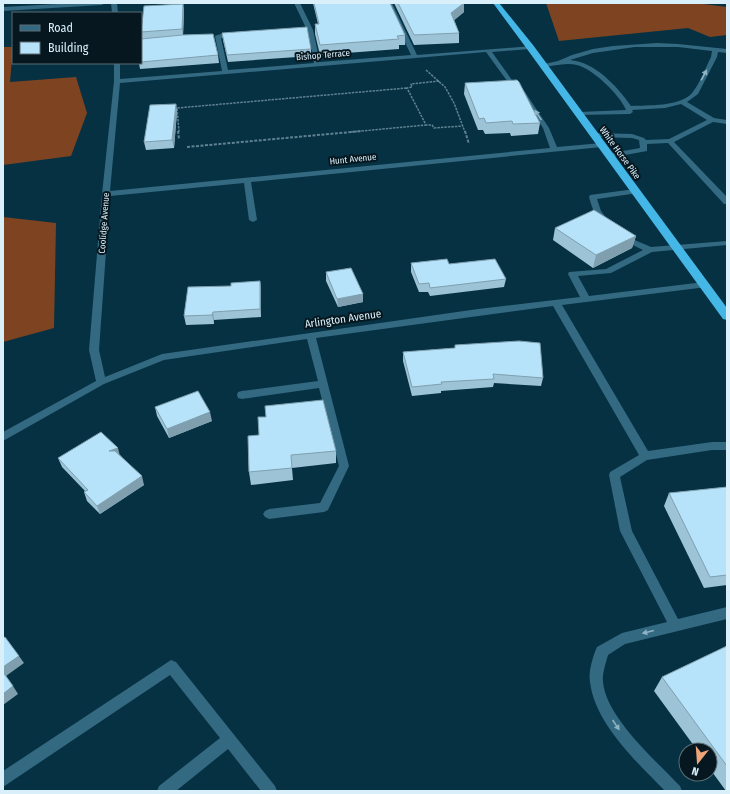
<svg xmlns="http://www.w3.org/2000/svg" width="730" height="794" font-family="'Fira Sans Condensed',sans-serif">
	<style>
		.forest { fill: #7e4422 }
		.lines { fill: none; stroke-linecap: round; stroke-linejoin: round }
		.path-far1 { stroke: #5f8190; stroke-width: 1.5; stroke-dasharray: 2.5 1; stroke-linecap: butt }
		.path { stroke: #5f8190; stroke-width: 2; stroke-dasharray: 3 1.5; stroke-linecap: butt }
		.minor { fill: #336981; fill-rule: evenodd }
		.highway { fill: #45b7e7; fill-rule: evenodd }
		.wall { fill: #9dc3d6 }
		.shaded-wall { fill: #7f9fae }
		.building { fill: #b6e3f9; stroke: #7f9fae }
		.oneway { fill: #8eb3c4 }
		.labels { text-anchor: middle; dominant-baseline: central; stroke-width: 4; stroke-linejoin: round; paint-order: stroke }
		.far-street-label { font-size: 9px; fill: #d9effa; stroke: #07171f }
		.street-label { font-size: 11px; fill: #d9effa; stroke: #07171f }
	</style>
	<rect width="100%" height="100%" fill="#053143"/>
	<path class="forest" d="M 546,3 L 695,3 L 727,7 L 727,35 L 710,37 L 688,28 L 559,41 Z
		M 3,47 L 13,47 L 10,82 L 76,77 L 87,113 L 71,156 L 3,165 Z
		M 3,217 L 56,223 L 54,328 L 3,342 Z"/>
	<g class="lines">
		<path class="path-far1" d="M 426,70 L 445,87 L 454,103 L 465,132
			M 439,81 L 411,84 L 412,87 L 407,88 L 426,125 L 432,125 L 434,128 L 463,126
			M 179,132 L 177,108 L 407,88
			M 351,132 L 426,125"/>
		<path class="path" d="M 178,131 L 179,139
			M 465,131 L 469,144
			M 187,147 L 362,131"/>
		<path class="minor" d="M 75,3 L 105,3 L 102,5 L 3,11 L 3,7 Z
			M 111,3 L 117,3 L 118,13 L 112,13 Z
			M 294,3 L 300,3 L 313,30 L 320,62 L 411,55 L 386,3 L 392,3 L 417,55 L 532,46 L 533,47 L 530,49 L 492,52 L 514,83 L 525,92 L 549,128 L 557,147 L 602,143 L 606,145 L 602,147 L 251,182 L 257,220 L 253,222 L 249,220 L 244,183 L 110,196 L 99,350 L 105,377 L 162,354 L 478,309 L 580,297 L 568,274 L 569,272 L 606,269 L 643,250 L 620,239 L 619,237 L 623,235 L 651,247 L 727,241 L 727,245 L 652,252 L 611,273 L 578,276 L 589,296 L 704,282 L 707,283 L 708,285 L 707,287 L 562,305 L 648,451 L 712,442 L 727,442 L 727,450 L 712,450 L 647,460 L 620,477 L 632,531 L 678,619 L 727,607 L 727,619 L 625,644 L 608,655 C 606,663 602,673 603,682 C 606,717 656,761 680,786 L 682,791 L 665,791 C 637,762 595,724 590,682 C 588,672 593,656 597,647 L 622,633 L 667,622 L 620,531 L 609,475 L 610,472 L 639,455 L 553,306 L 316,338 L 349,466 L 328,510 L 324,512 L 269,519 L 265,517 L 263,514 L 265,511 L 269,509 L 320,503 L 339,466 L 319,388 L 242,399 L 238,398 L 237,395 L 238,392 L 242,391 L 318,381 L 307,339 L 164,360 L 104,384 L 3,441 L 3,432 L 96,381 L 89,350 L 102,194 L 114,81 L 114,63 L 120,63 L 120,79 L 222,71 L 215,36 C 220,33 234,32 239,35 L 238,36 L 221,38 L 228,70 L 314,63 L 308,32 L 293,33 L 290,31 L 293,29 L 306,28 ZM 486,52 L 510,85 L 520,93 L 543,128 L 550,148 L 110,191 L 120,83 Z
			M 657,43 L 678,44 L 727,49 L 727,53 L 718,52 L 717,57 L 698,94 L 687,102 L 714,118 L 727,120 L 727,124 L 713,122 L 674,142 L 727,197 L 727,204 L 724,204 L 668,143 L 647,144 L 647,151 L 609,158 L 606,158 L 606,154 L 640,148 L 639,140 L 632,138 L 595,137 L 592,135 L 595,133 L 632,134 L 644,138 L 646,140 L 669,139 L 707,120 L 681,104 L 665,108 L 632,110 L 633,112 L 630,114 L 577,115 L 577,113 L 579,112 L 626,110 C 620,95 593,69 577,65 C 566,62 554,66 543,67 L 540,65 L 558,61 L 572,55 L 593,49 L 613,46 ZM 635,47 L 678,47 L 712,51 L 711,57 C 706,67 699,85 692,93 C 680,107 647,105 631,106 C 617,86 595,62 570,60 L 593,53 Z
			M 635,189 L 638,189 L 638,193 L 597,199 L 601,211 L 610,223 L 606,225 C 596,222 592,207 589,197 L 590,195 Z
			M 171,660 L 176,662 L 275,786 L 277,791 L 261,791 L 228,749 L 176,791 L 157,791 L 159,786 L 220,738 L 170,675 L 3,787 L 3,771 Z"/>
		<path class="highway" d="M 493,3 L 499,3 L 533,45 L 727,308 L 727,320 L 723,319 L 527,49 Z"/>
	</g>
	<path class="wall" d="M 313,3 L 390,3 L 405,35 L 405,45 L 399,45 L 399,49 L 320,55 L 315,34 L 315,24 L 318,24 Z
		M 394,3 L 464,3 L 464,12 L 454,20 L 459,33 L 459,43 L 414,45 Z
		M 183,4 L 184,11 L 183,35 L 218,55 L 219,63 L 140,69 L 139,63 L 141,63 L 141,39 L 142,39 L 141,32 Z
		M 222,33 L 311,49 L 311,56 L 228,62 L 223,40 Z
		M 465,83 L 540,123 L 538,134 L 511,136 L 510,133 L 485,134 L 483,130 L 478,130 L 464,94 Z
		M 176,104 L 177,112 L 174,148 L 146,150 L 144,142 Z
		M 555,228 L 636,236 L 632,248 L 593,268 L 553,240 Z
		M 411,263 L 449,264 L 506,279 L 504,287 L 430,296 L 428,292 L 419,292 L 411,272 Z
		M 326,272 L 363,302 L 338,307 L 326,281 Z
		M 260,281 L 261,290 L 261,317 L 214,320 L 214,324 L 186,325 L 184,316 L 231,286 Z
		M 455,345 L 543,378 L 541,386 L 494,383 L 493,387 L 441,391 L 441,393 L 412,396 L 403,361 L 403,352 L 455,348 Z
		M 155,407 L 212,421 L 169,438 L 157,416 Z
		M 248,436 L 336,451 L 336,463 L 292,468 L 293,480 L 251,485 L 249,472 Z
		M 120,455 L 144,485 L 100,514 L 87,501 L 84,492 L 85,491 L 62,467 L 58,458 Z
		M 727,487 L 727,585 L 704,588 L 664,506 L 669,493 Z
		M 727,646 L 727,791 L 726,791 L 710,769 L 710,750 L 697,750 L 654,691 L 662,677 Z"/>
	<path class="shaded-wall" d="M 464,3 L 464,12 L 451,23 L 451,13 Z
		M 183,4 L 184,11 L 183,36 L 182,29 Z
		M 176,104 L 177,112 L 174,148 L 172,140 Z
		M 636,236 L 632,248 L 593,268 L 596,255 Z
		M 260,281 L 261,290 L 261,317 L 260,309 Z
		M 363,294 L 363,302 L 338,307 L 337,299 Z
		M 213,312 L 214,320 L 214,324 L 212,315 Z
		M 210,412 L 212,421 L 169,438 L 167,429 Z
		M 118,448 L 120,456 L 109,451 Z
		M 142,476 L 144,485 L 100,514 L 97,506 Z
		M 19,656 L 24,663 L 6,676 L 3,672 L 3,667 Z
		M 13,686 L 18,694 L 3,705 L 3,694 Z"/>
	<path class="building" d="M 314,3 L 390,3 L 405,35 L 397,36 L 399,39 L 320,45 L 315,24 L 319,24 Z
		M 398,3 L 464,3 L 451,13 L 459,33 L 414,35 Z
		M 183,4 L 182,29 L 141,32 L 144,6 Z
		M 307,27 L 311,49 L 227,55 L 222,33 Z
		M 213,34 L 218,55 L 141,62 L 141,39 L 182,35 Z
		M 517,80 L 519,82 L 540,123 L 513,124 L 512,121 L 486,123 L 484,118 L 479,119 L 465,83 Z
		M 176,104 L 172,140 L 144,142 L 150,105 Z
		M 594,210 L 636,236 L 596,255 L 555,228 Z
		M 447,259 L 449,264 L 495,259 L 506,279 L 430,288 L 429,283 L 419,284 L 411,263 Z
		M 351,268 L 363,294 L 337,299 L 326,272 Z
		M 260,281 L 260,309 L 213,312 L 212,315 L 184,316 L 188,287 L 231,286 L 231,283 Z
		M 519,341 L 540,343 L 543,378 L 493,374 L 494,379 L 441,382 L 442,384 L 412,387 L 403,352 L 455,348 L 455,345 Z
		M 198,391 L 210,412 L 167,429 L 155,407 Z
		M 323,400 L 336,451 L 291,455 L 292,468 L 249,472 L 248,436 L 259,435 L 258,417 L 266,417 L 265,406 Z
		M 101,432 L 118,448 L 109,451 L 115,451 L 142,476 L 97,506 L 84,492 L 88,490 L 58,458 Z
		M 727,487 L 727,575 L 710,577 L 669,493 Z
		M 5,637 L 19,656 L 3,667 L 3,638 Z
		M 727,646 L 727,766 L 662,677 Z
		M 3,672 L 13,686 L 3,694 Z"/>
	<defs><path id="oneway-solid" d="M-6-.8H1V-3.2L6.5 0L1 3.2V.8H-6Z"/></defs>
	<g class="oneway">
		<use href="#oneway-solid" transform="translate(704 75) rotate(-62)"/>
		<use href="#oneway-solid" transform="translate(538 115) rotate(-124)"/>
		<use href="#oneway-solid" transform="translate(648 632) rotate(166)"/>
		<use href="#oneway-solid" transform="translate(616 725) rotate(56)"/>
	</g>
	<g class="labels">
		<g class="far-street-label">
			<text transform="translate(323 55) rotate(-5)">Bishop Terrace</text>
			<text transform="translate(620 153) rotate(54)">White Horse Pike</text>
			<text transform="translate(353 159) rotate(-6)">Hunt Avenue</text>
			<text transform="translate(104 223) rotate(-86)">Coolidge Avenue</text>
		</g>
		<g class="street-label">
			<text transform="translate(343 319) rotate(-8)">Arlington Avenue</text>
		</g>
	</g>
	<rect width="730" height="794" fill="none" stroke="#d9effa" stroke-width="8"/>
	<rect x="12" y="12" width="130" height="52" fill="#07171f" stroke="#5b6d77"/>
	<rect x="20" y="25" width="20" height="6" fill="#336981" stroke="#5b6d77"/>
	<text x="48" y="32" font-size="12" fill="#d9effa">Road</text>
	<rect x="20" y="42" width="20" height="12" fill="#b6e3f9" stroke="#5b6d77"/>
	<text x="48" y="52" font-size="12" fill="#d9effa">Building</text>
	<g transform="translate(698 762) rotate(197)"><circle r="19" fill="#07171f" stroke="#5b6d77"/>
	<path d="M0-3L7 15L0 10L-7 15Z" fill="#efa378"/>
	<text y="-6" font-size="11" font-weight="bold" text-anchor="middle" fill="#d9effa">N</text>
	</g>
</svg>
